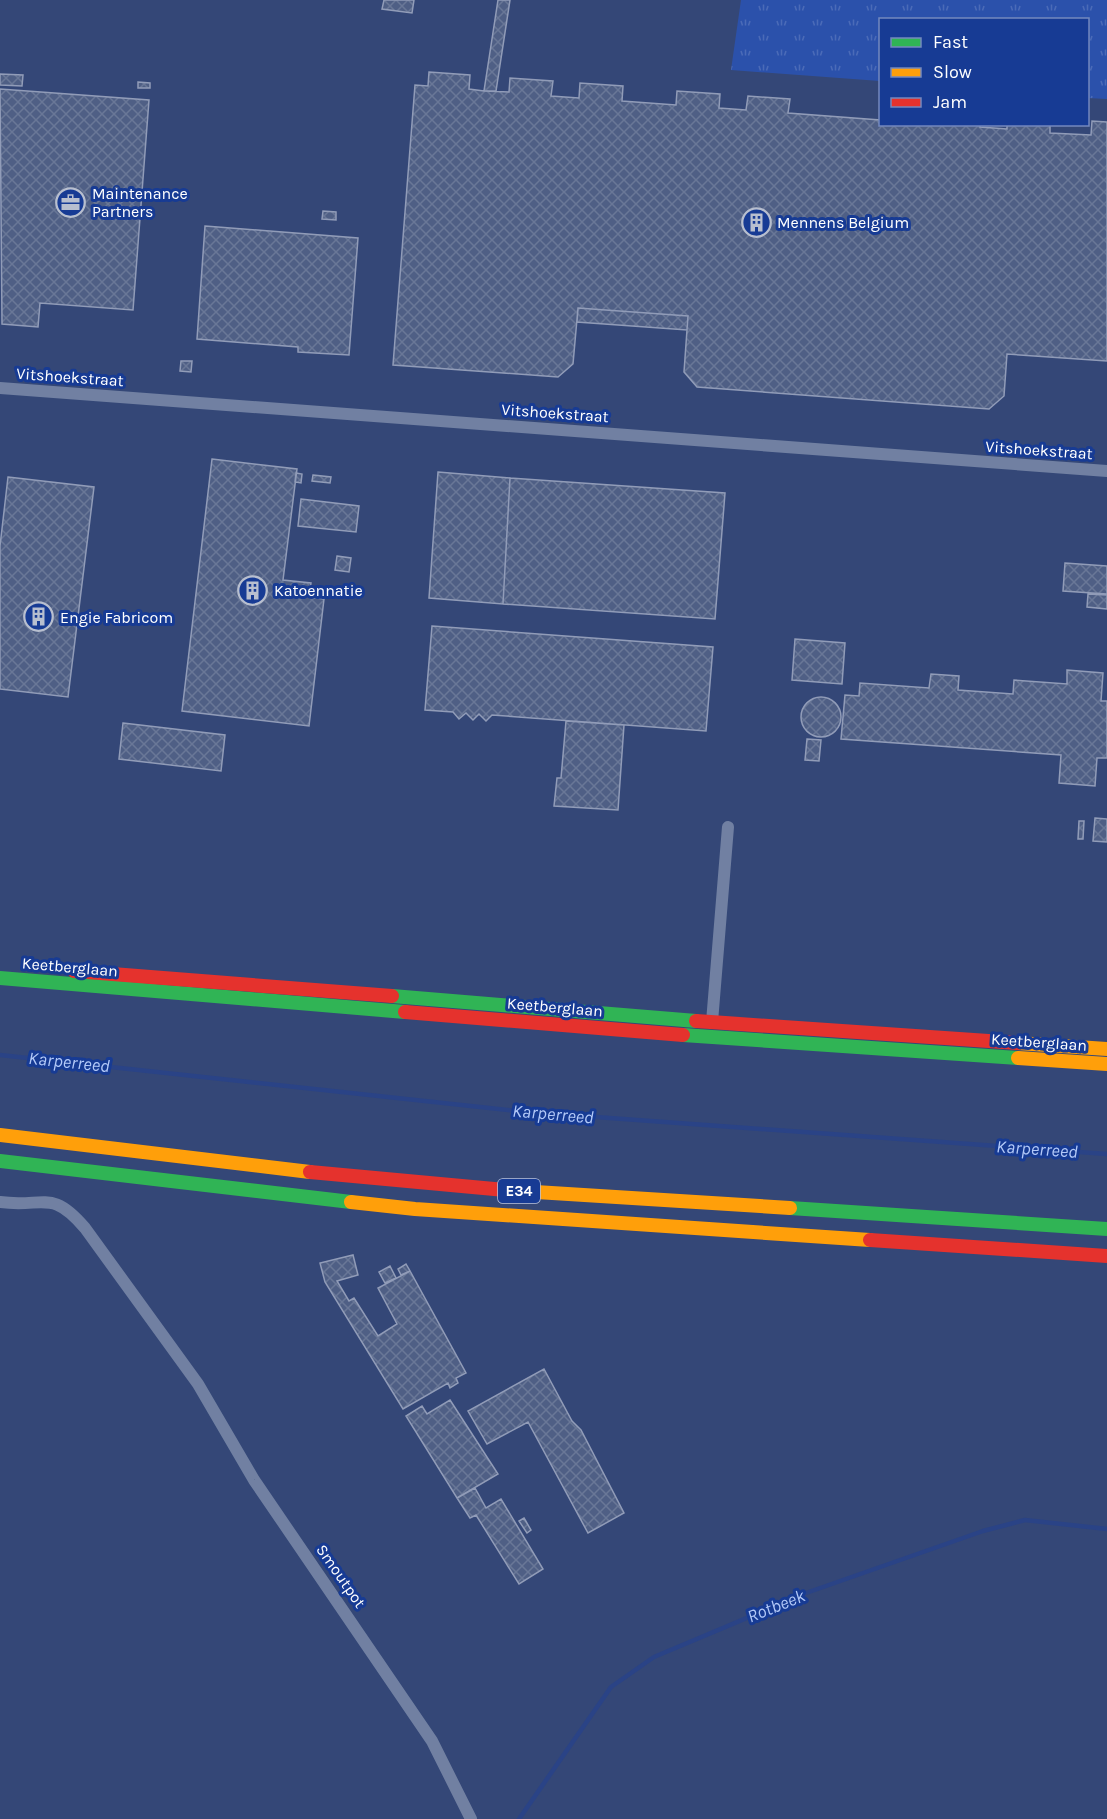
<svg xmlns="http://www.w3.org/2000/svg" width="1107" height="1819" font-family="Karla,sans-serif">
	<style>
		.grass { fill: url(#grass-tufts) }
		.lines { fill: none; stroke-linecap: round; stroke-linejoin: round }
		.stream { stroke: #2a4386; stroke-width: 4.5 }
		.building { fill: url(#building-cross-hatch); stroke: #919cb8; stroke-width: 1.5 }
		.street { stroke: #7180a2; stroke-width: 12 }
		.fast { stroke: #30b455; stroke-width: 14 }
		.slow { stroke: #ff9f0a; stroke-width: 14 }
		.jam { stroke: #e5322d; stroke-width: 14 }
		.labels { text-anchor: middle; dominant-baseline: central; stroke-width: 6; stroke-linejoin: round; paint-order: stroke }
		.shield { fill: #173b94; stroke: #b9c4df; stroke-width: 1.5 }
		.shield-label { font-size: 15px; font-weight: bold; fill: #fff }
		.poi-label { font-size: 16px; fill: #fff; stroke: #173b94; text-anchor: start }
		.street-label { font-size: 16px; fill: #fff; stroke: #173b94 }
		.water-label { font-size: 18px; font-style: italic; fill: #b3c9f8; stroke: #173b94 }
	</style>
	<defs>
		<pattern id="grass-tufts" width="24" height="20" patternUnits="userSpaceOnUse" patternTransform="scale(1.5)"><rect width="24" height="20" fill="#2b51ab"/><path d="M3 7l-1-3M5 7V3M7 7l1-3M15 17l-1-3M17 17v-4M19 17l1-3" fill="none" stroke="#4b6bb8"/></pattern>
		<pattern id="building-cross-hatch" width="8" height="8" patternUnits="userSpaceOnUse" patternTransform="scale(1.5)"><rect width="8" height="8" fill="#4f5f85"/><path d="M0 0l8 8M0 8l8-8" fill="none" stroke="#697797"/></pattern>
	</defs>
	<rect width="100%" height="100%" fill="#344777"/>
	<path class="grass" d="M 741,0 L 1107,0 L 1107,99 L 1088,98 L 1088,20 L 880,20 L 880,81 L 731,70 Z"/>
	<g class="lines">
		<path class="stream" d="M 0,1055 L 527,1112 L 1107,1154
			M 519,1819 L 611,1687 L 654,1657 L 806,1593 L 983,1531 L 1025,1520 L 1107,1529"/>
	</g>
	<path class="building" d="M 384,0 L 414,0 L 412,13 L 382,9 Z
		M 498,0 L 510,0 L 496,91 L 484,91 Z
		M 429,72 L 470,75 L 469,89 L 484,91 L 509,92 L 510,78 L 553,81 L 551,96 L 579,98 L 580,83 L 623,86 L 622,101 L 676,105 L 677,91 L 720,94 L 719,108 L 746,110 L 748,96 L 790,99 L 788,113 L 880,120 L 880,124 L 980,124 L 980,127 L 1007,129 L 1007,124 L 1050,124 L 1050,133 L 1091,135 L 1092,121 L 1107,122 L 1107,361 L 1007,354 L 1004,396 L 989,409 L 697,387 L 684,372 L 688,316 L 578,308 L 573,364 L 558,377 L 393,365 L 415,85 L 428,86 Z
		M 0,74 L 23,75 L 22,86 L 0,85 Z
		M 138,82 L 150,83 L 150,88 L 138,88 Z
		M 0,89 L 149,100 L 133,310 L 40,303 L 38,327 L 2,324 Z
		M 323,211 L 336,212 L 336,220 L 322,219 Z
		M 205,226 L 358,238 L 349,355 L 298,352 L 298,347 L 197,339 Z
		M 578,308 L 688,316 L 687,330 L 577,322 Z
		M 181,361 L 192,361 L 191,372 L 180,371 Z
		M 212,459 L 297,469 L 283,580 L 311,583 L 309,597 L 324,599 L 309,726 L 182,711 Z
		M 438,472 L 510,478 L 503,604 L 429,598 Z
		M 296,473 L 302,474 L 301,483 L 295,482 Z
		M 313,475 L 331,477 L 330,483 L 312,481 Z
		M 8,477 L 94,487 L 68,697 L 0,689 L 0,546 Z
		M 510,478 L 725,493 L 715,619 L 503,604 Z
		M 301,499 L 359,506 L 356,532 L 298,526 Z
		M 337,556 L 351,558 L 349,572 L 335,570 Z
		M 1065,563 L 1107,566 L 1107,594 L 1063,591 Z
		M 1088,594 L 1107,595 L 1107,609 L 1087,607 Z
		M 432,626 L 713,647 L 706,731 L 492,715 L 486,721 L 479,714 L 473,720 L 466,713 L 459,719 L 453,712 L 425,710 Z
		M 795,639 L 845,643 L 842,684 L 792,680 Z
		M 1067,670 L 1103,673 L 1101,701 L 1107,701 L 1107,758 L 1097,758 L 1095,786 L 1059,783 L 1061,755 L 841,739 L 845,695 L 859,696 L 860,683 L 929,688 L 931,674 L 959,676 L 958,690 L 1013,694 L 1014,680 L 1067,684 Z
		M801 717a20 20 0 1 1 40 0a20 20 0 1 1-40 0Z
		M 566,721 L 624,725 L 618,810 L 554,806 L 557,778 L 561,778 Z
		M 123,723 L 225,735 L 221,771 L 119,759 Z
		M 807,739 L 821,740 L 819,761 L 805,760 Z
		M 1095,818 L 1107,819 L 1107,842 L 1093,841 Z
		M 1079,821 L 1084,821 L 1083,839 L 1078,839 Z
		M 353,1255 L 358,1275 L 337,1281 L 349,1301 L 354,1298 L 378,1336 L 397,1324 L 378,1288 L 410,1271 L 466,1373 L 456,1378 L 458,1383 L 450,1388 L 448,1383 L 403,1409 L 325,1282 L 320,1263 Z
		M 406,1264 L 410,1271 L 401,1275 L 398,1269 Z
		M 390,1266 L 396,1278 L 385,1283 L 379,1272 Z
		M 544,1369 L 572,1421 L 581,1430 L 624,1513 L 588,1533 L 528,1422 L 487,1444 L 468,1411 Z
		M 450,1400 L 498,1474 L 457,1498 L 406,1416 L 422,1406 L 427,1414 Z
		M 475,1488 L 486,1508 L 501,1499 L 543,1569 L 519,1584 L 476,1515 L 470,1518 L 457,1498 Z
		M 524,1518 L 531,1530 L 527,1533 L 519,1521 Z"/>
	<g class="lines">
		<path class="street" d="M 0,388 L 1107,471
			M 712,1022 L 728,827
			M 0,1202 C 44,1208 51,1188 85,1228 L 198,1384 L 254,1480 L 432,1741 L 471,1819"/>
		<path class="fast" d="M 0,978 L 405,1012
			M 392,996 L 696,1021
			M 683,1035 L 1018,1058
			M 0,1161 L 351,1202
			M 790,1208 L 1107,1229"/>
		<path class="slow" d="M 1018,1043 L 1107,1049
			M 1018,1058 L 1107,1064
			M 0,1135 L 310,1172
			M 505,1190 L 790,1208
			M 351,1202 L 415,1209 L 870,1240"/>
		<path class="jam" d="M 74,971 L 392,996
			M 405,1012 L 683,1035
			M 696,1021 L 1018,1043
			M 310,1172 L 505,1190
			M 870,1240 L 1107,1256"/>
	</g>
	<defs>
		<symbol id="office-ring" viewBox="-11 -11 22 22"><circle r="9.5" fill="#173b94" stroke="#b8bfcf" stroke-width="1.5"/><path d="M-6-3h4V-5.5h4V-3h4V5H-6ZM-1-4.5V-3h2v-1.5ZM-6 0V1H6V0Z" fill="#b8bfcf"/></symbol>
		<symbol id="building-ring" viewBox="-11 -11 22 22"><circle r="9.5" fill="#173b94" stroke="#b8bfcf" stroke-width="1.5"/><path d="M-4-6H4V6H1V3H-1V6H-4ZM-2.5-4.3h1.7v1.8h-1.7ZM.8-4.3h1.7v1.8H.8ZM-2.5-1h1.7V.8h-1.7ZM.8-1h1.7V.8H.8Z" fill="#b8bfcf"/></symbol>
	</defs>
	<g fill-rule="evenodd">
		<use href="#office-ring" x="54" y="186" width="33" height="33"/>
		<use href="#building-ring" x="740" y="206" width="33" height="33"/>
		<use href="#building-ring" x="236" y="574" width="33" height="33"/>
		<use href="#building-ring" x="22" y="600" width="33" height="33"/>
	</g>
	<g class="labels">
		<rect class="shield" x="498" y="1179" width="42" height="24" rx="4.5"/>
		<g class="shield-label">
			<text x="519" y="1191">E34</text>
		</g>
		<g class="poi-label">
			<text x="92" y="193">Maintenance<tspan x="92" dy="18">Partners</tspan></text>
			<text x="777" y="222">Mennens Belgium</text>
			<text x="274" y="590">Katoennatie</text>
			<text x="60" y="617">Engie Fabricom</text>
		</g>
		<g class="street-label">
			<text transform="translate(70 377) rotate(4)">Vitshoekstraat</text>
			<text transform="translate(555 413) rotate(4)">Vitshoekstraat</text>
			<text transform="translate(1039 450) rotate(4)">Vitshoekstraat</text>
			<text transform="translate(70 967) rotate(5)">Keetberglaan</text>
			<text transform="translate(555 1007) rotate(5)">Keetberglaan</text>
			<text transform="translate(1039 1042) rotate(4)">Keetberglaan</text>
			<text transform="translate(341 1576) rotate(55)">Smoutpot</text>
		</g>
		<g class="water-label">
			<text transform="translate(69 1062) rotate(6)">Karperreed</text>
			<text transform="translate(553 1114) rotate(5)">Karperreed</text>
			<text transform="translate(1037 1149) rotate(4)">Karperreed</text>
			<text transform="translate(776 1606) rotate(-22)">Rotbeek</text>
		</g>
	</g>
	<rect x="879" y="18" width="210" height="108" fill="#173b94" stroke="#7489bf" stroke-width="1.5"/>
	<rect x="891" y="38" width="30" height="9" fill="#30b455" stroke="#7489bf" stroke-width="1.5"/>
	<text x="933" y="48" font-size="18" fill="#ffffff">Fast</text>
	<rect x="891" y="68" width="30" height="9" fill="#ff9f0a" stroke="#7489bf" stroke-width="1.5"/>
	<text x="933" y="78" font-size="18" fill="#ffffff">Slow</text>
	<rect x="891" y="98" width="30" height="9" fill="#e5322d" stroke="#7489bf" stroke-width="1.5"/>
	<text x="933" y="108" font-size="18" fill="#ffffff">Jam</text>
</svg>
